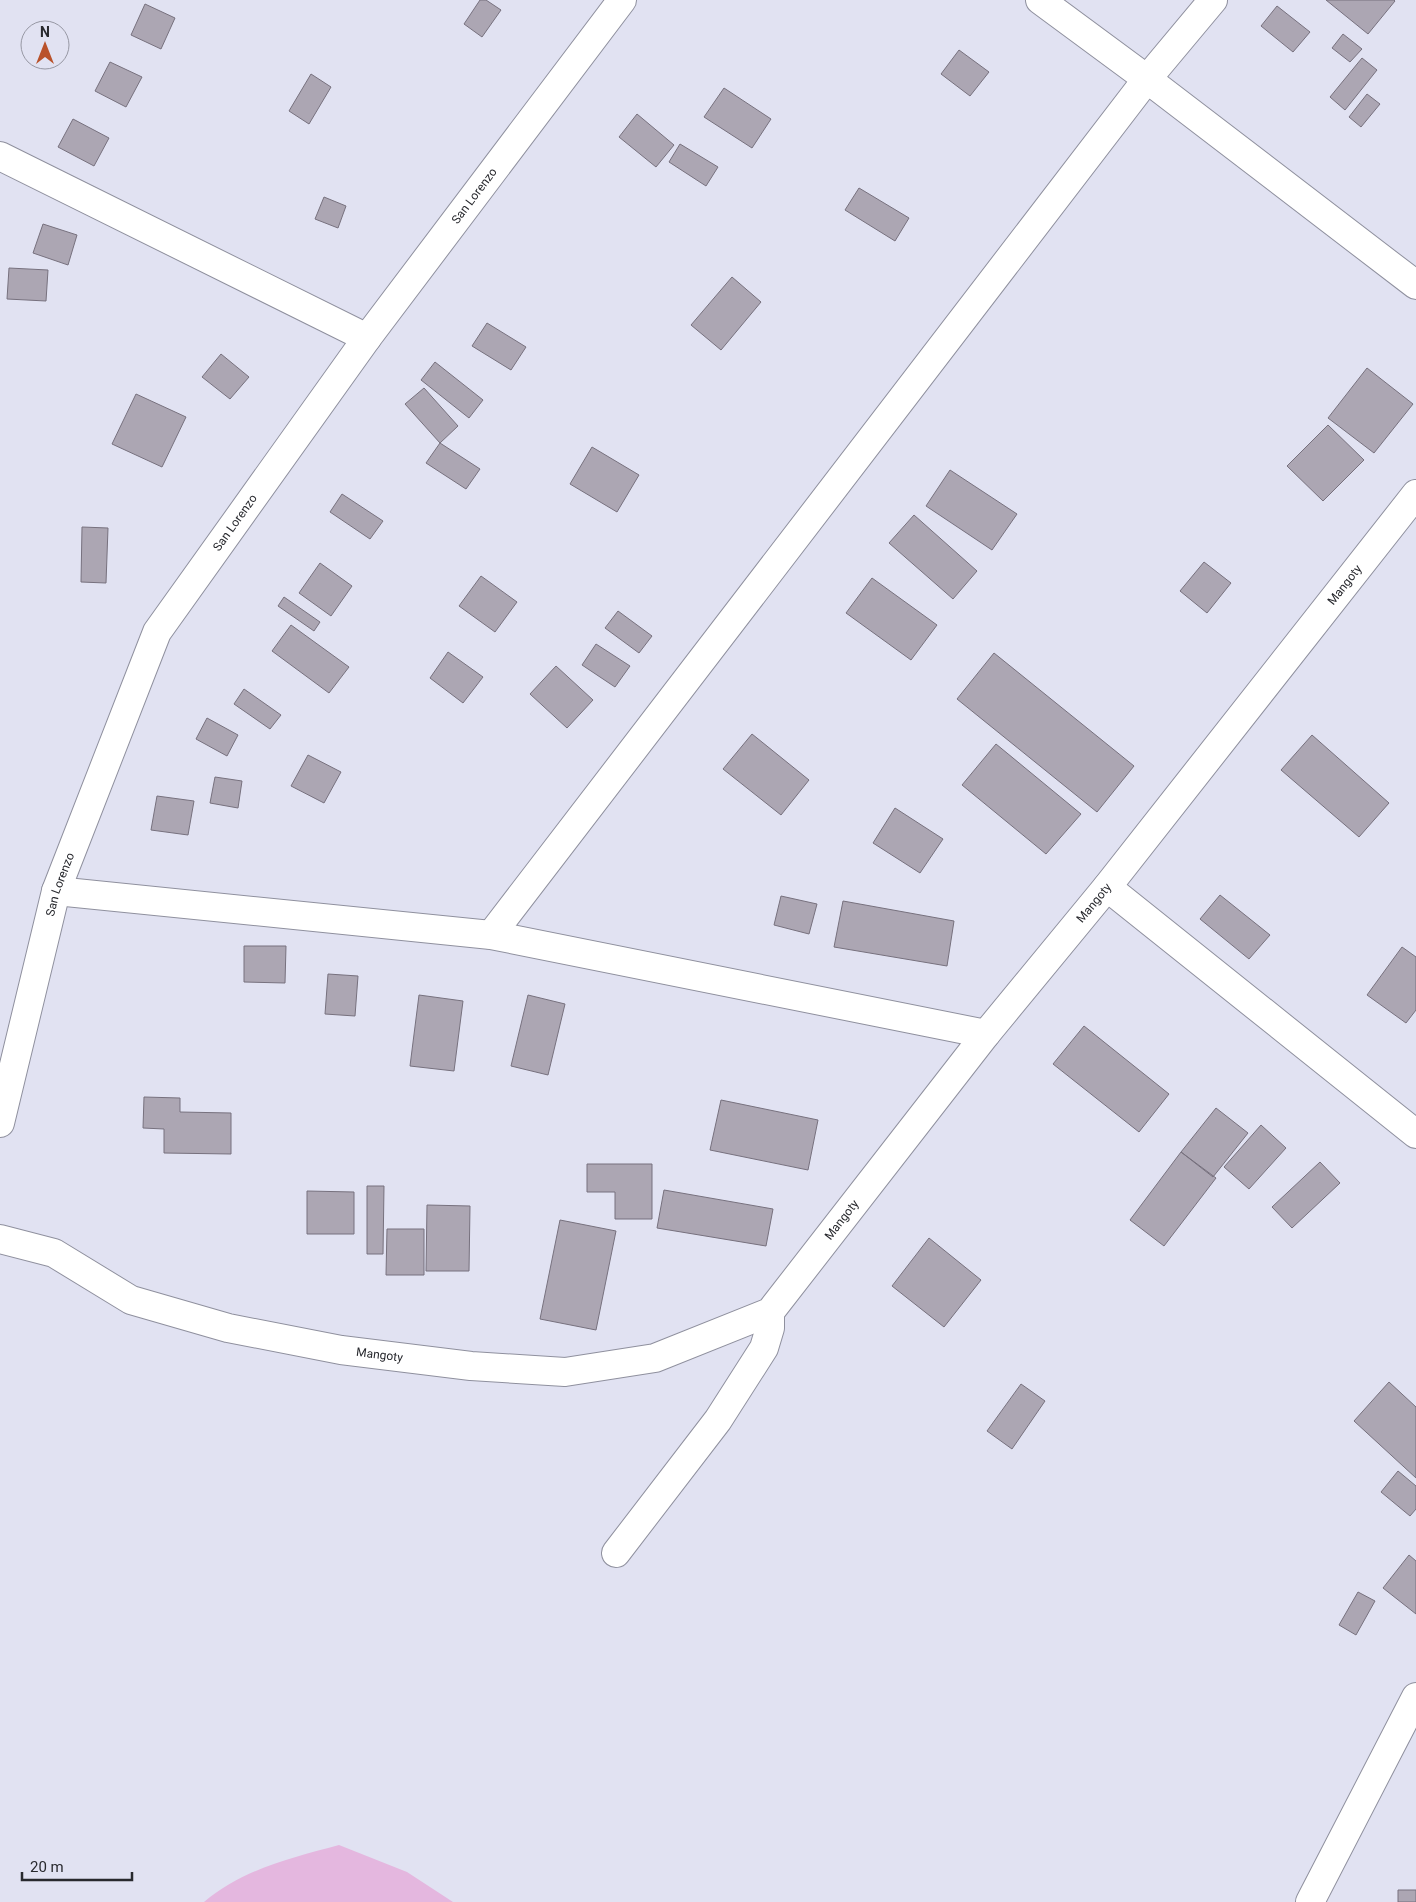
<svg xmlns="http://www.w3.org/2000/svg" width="1416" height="1902" font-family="Roboto,sans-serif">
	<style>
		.green { fill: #e4b7df }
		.building { fill: #aca6b3; stroke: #77717e }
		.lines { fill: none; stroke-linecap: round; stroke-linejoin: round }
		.minor-casing { stroke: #8f909e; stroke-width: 30 }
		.tertiary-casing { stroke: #8f909e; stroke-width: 30 }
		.minor { stroke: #fff; stroke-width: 28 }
		.tertiary { stroke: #fff; stroke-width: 28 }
		.labels { text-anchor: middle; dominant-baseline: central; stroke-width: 4; stroke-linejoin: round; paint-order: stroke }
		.street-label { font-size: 12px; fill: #28292e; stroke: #e1e2f2 }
	</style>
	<rect width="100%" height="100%" fill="#e1e2f2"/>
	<path class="green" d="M 339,1845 L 407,1872 L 453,1902 L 204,1902 C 243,1869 291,1858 339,1845 Z"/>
	<path class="building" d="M 480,0 L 486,0 L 501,10 L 482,37 L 464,24 Z
		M 1326,0 L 1394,0 L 1395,1 L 1368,34 Z
		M 145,4 L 175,18 L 161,49 L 131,35 Z
		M 1277,6 L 1310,32 L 1293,52 L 1261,26 Z
		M 1343,34 L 1362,49 L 1350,62 L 1332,48 Z
		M 959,50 L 989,72 L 970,96 L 941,74 Z
		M 1362,58 L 1377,70 L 1345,110 L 1330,97 Z
		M 110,62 L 142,77 L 126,107 L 95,91 Z
		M 311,74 L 331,87 L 309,124 L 289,111 Z
		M 724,88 L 771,119 L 752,148 L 704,117 Z
		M 1367,94 L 1380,104 L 1361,127 L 1349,117 Z
		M 637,114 L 674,145 L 656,167 L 619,137 Z
		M 73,119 L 109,138 L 94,166 L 58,147 Z
		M 680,144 L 718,167 L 706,186 L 669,162 Z
		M 859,188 L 909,218 L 895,241 L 845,210 Z
		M 324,197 L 346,206 L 338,228 L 315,219 Z
		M 43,224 L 77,235 L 68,265 L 33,253 Z
		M 9,268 L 48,270 L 46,301 L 7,299 Z
		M 732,277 L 761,302 L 721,350 L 691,325 Z
		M 487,323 L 526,347 L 511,370 L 472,346 Z
		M 221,354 L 249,377 L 230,399 L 202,377 Z
		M 435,362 L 483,400 L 469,418 L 421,380 Z
		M 1367,368 L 1413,404 L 1374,453 L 1328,418 Z
		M 424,388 L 458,426 L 440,443 L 405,404 Z
		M 136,394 L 186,417 L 162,467 L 112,444 Z
		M 1328,425 L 1364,460 L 1323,501 L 1287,466 Z
		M 440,443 L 480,469 L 466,489 L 426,463 Z
		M 592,447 L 639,475 L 617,512 L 570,484 Z
		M 950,470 L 1017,514 L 992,550 L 926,506 Z
		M 342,494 L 383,521 L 370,539 L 330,512 Z
		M 914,515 L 977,571 L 953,599 L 889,543 Z
		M 82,527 L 108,528 L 106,583 L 81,582 Z
		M 1204,562 L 1231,583 L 1207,613 L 1180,591 Z
		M 320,563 L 352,586 L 331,616 L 299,593 Z
		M 481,576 L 517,602 L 495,632 L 459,606 Z
		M 872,578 L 937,625 L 911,660 L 846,613 Z
		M 284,597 L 320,622 L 314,631 L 278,606 Z
		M 618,611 L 652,636 L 639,653 L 605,628 Z
		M 291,625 L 349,667 L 329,693 L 272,651 Z
		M 596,644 L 630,666 L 615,687 L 582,665 Z
		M 448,652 L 483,677 L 463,703 L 430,678 Z
		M 994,653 L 1134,766 L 1097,812 L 957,699 Z
		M 556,666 L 593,700 L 567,728 L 530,694 Z
		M 244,689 L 281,715 L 270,729 L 234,704 Z
		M 207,718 L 238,735 L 227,756 L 196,739 Z
		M 752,734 L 809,780 L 781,815 L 723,769 Z
		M 1312,735 L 1389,803 L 1359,837 L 1281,770 Z
		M 996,744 L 1081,814 L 1046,854 L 962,785 Z
		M 308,755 L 341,772 L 324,803 L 291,786 Z
		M 215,777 L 242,781 L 238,808 L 210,803 Z
		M 157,796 L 194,801 L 188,835 L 151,830 Z
		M 895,808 L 943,839 L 920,873 L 873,843 Z
		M 1220,895 L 1270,935 L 1249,959 L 1200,919 Z
		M 781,896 L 817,904 L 809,934 L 774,925 Z
		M 843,901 L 954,921 L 947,966 L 834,947 Z
		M 244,946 L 286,946 L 285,983 L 244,982 Z
		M 1402,947 L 1416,957 L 1416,1010 L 1406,1023 L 1367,995 Z
		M 328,974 L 358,976 L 355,1016 L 325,1014 Z
		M 419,995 L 463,1001 L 454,1071 L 410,1066 Z
		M 528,995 L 565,1004 L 548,1075 L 511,1066 Z
		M 1084,1026 L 1169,1094 L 1139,1132 L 1053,1064 Z
		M 144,1097 L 180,1098 L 180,1112 L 231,1113 L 231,1154 L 164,1153 L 164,1129 L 143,1128 Z
		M 721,1100 L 818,1120 L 808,1170 L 710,1150 Z
		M 1216,1108 L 1248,1133 L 1213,1177 L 1181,1152 Z
		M 1261,1125 L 1286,1148 L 1249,1189 L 1224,1167 Z
		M 1181,1152 L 1216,1178 L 1164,1246 L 1130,1220 Z
		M 1320,1162 L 1340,1183 L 1292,1228 L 1272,1207 Z
		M 587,1164 L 652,1164 L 652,1219 L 615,1219 L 615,1192 L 587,1192 Z
		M 367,1186 L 384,1186 L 383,1254 L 367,1254 Z
		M 664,1190 L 773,1209 L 766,1246 L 657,1228 Z
		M 307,1191 L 354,1192 L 354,1234 L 307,1234 Z
		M 427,1205 L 470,1206 L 469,1271 L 426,1271 Z
		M 560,1220 L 616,1231 L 596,1330 L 540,1319 Z
		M 387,1229 L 424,1229 L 424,1275 L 386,1275 Z
		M 929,1238 L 981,1280 L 944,1327 L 892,1286 Z
		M 1389,1382 L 1416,1407 L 1416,1478 L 1354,1421 Z
		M 1021,1384 L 1045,1401 L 1012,1449 L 987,1431 Z
		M 1398,1471 L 1416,1486 L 1416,1509 L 1410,1516 L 1381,1492 Z
		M 1409,1555 L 1416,1561 L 1416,1614 L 1383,1588 Z
		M 1358,1592 L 1375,1601 L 1356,1635 L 1339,1625 Z
		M 1398,1890 L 1416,1890 L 1416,1902 L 1398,1902 Z"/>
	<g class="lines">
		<defs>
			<g id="minor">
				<path d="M 1040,0 L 1147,79 L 1416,285"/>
				<path d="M 0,156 L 367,338"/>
				<path d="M 1107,887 L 1416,1134"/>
				<path d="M 56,891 L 491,935 L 986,1034"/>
				<path d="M 491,935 L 1147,79 L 1213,0"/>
				<path id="s1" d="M 0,1239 L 54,1253 L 131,1300 L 228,1328 L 341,1350 L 471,1366 L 565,1372 L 655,1358 L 770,1312 L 986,1034 L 1107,887 L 1416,494"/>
				<path d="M 616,1553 L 718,1420 L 764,1348 L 770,1328 L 770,1312"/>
				<path d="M 1310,1902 L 1416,1697"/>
			</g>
			<g id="tertiary">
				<path id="s2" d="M 0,1123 L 56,891 L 157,632 L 367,338 L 622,0"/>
			</g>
		</defs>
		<use href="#minor" class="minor-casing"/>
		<use href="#tertiary" class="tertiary-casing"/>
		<use href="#minor" class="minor"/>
		<use href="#tertiary" class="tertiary"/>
	</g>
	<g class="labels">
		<g class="street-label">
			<text stroke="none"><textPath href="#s2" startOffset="1056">San Lorenzo</textPath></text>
			<text stroke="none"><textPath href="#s2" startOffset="651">San Lorenzo</textPath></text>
			<text stroke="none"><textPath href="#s1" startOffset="1729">Mangoty</textPath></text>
			<text stroke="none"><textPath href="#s2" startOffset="246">San Lorenzo</textPath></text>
			<text stroke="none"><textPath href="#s1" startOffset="1324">Mangoty</textPath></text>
			<text stroke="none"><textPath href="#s1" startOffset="919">Mangoty</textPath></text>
			<text stroke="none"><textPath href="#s1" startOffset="401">Mangoty</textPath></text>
		</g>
	</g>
	<g transform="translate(45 45)"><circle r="24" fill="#e1e2f2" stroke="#9798a4"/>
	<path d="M0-4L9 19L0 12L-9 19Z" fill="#b9522b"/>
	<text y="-8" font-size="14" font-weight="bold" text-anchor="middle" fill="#28292e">N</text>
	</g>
	<path d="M22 1872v8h110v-8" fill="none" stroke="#28292e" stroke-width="2.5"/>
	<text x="30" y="1872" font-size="15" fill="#28292e" stroke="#e1e2f2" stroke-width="4" paint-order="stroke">20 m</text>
</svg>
